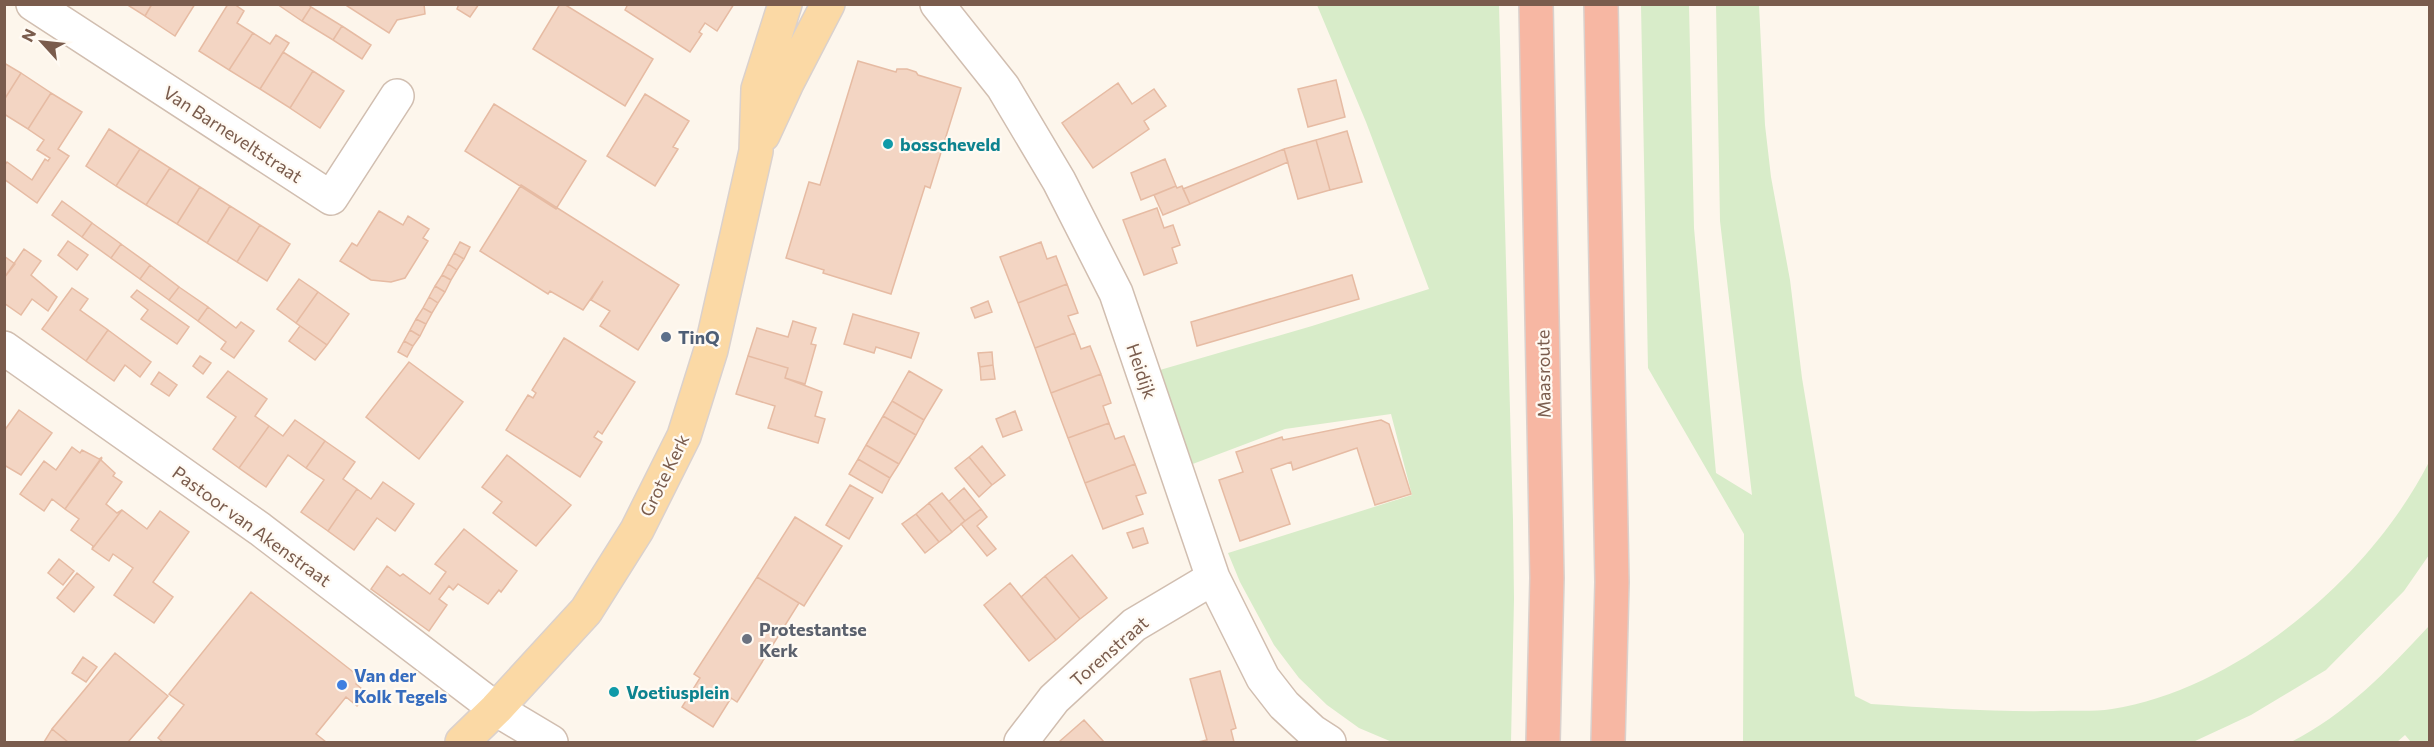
<svg xmlns="http://www.w3.org/2000/svg" width="2434" height="747" font-family="Commissioner,sans-serif">
	<style>
		.green { fill: #d8ecc9 }
		.building { fill: #f3d5c3; stroke: #e6bba3; stroke-width: 1.5 }
		.lines { fill: none; stroke-linecap: round; stroke-linejoin: round }
		.minor-casing { stroke: #d1beb0; stroke-width: 36 }
		.major-casing { stroke: #dad1cd; stroke-width: 36 }
		.highway-casing { stroke: #dad1cd; stroke-width: 36 }
		.minor { stroke: #fff; stroke-width: 33 }
		.major { stroke: #fbd9a5; stroke-width: 33 }
		.highway { stroke: #f7b7a3; stroke-width: 33 }
		.culture-dot { fill: #0f9aa8; stroke: #fffaf3; stroke-width: 2 }
		.service-dot { fill: #5c6f8a; stroke: #fffaf3; stroke-width: 2 }
		.worship-dot { fill: #6b7280; stroke: #fffaf3; stroke-width: 2 }
		.shop-dot { fill: #3f7fe0; stroke: #fffaf3; stroke-width: 2 }
		.labels { text-anchor: middle; dominant-baseline: central; stroke-width: 4.5; stroke-linejoin: round; paint-order: stroke }
		.street-label { font-size: 18px; fill: #7a5c4d; stroke: #fffaf3 }
		.culture-label { font-size: 18px; font-weight: bold; fill: #0d838f; stroke: #fffaf3; text-anchor: start }
		.service-label { font-size: 18px; font-weight: bold; fill: #4e5e75; stroke: #fffaf3; text-anchor: start }
		.worship-label { font-size: 18px; font-weight: bold; fill: #5b616d; stroke: #fffaf3; text-anchor: start }
		.shop-label { font-size: 18px; font-weight: bold; fill: #366cbe; stroke: #fffaf3; text-anchor: start }
	</style>
	<rect width="100%" height="100%" fill="#fdf6ec"/>
	<path class="green" d="M 1317,5 L 1499,5 L 1513,520 L 1514,599 L 1511,742 L 1392,742 L 1359,728 L 1327,705 L 1299,678 L 1274,645 L 1240,582 L 1228,553 L 1412,495 L 1391,414 L 1285,429 L 1190,465 L 1153,372 L 1312,326 L 1429,289 L 1366,122 Z
		M 1641,5 L 1689,5 L 1694,228 L 1716,473 L 1752,495 L 1720,221 L 1716,5 L 1759,5 L 1765,125 L 1771,177 L 1790,280 L 1802,378 L 1855,696 L 1871,704 C 1931,708 1993,712 2053,711 C 2072,710 2093,712 2112,709 C 2240,689 2372,575 2429,462 L 2429,555 L 2404,591 L 2326,670 L 2251,715 L 2193,742 L 1743,742 L 1744,534 L 1648,368 Z
		M 2429,626 L 2429,742 L 2411,742 L 2405,735 L 2397,742 L 2291,742 C 2345,715 2388,670 2429,626 Z"/>
	<path class="building" d="M 126,4 L 152,4 L 145,16 Z
		M 152,4 L 195,4 L 175,36 L 145,16 Z
		M 228,4 L 234,4 L 244,11 L 237,23 L 253,33 L 229,70 L 199,51 Z
		M 277,4 L 308,4 L 311,7 L 302,21 Z
		M 344,4 L 424,4 L 425,14 L 397,20 L 389,33 Z
		M 459,4 L 479,4 L 470,17 L 457,9 Z
		M 560,4 L 564,4 L 653,59 L 625,106 L 533,49 Z
		M 628,4 L 734,4 L 717,31 L 705,23 L 699,32 L 702,34 L 690,52 L 625,10 Z
		M 311,7 L 342,26 L 333,40 L 302,21 Z
		M 342,26 L 371,45 L 362,59 L 333,40 Z
		M 253,33 L 270,44 L 276,35 L 289,43 L 260,89 L 229,70 Z
		M 283,52 L 313,71 L 290,108 L 260,89 Z
		M 858,61 L 896,72 L 897,69 L 907,69 L 916,72 L 918,75 L 961,88 L 930,188 L 925,186 L 891,294 L 823,273 L 824,270 L 786,258 L 809,182 L 820,185 Z
		M 4,63 L 21,73 L 4,100 Z
		M 313,71 L 344,91 L 320,128 L 290,108 Z
		M 21,73 L 51,93 L 28,129 L 4,114 L 4,100 Z
		M 1336,80 L 1345,117 L 1308,127 L 1298,89 Z
		M 1118,83 L 1132,104 L 1154,89 L 1166,106 L 1144,121 L 1149,129 L 1093,168 L 1062,123 Z
		M 51,93 L 82,112 L 58,149 L 69,156 L 37,203 L 4,179 L 4,166 L 7,162 L 32,180 L 45,159 L 48,161 L 50,158 L 37,150 L 44,140 L 28,129 Z
		M 645,94 L 689,121 L 673,147 L 678,149 L 655,186 L 607,156 Z
		M 494,104 L 586,161 L 556,209 L 465,151 Z
		M 109,129 L 140,149 L 116,186 L 86,166 Z
		M 1347,131 L 1362,182 L 1330,190 L 1316,140 Z
		M 1316,140 L 1330,190 L 1298,199 L 1284,149 Z
		M 140,149 L 170,168 L 146,205 L 116,186 Z
		M 1284,149 L 1288,162 L 1190,204 L 1183,189 Z
		M 1165,159 L 1176,186 L 1141,200 L 1131,173 Z
		M 170,168 L 200,187 L 177,224 L 146,205 Z
		M 521,185 L 679,285 L 638,350 L 600,326 L 610,311 L 591,300 L 603,281 L 583,310 L 550,291 L 548,294 L 480,251 Z
		M 1176,186 L 1177,188 L 1182,186 L 1190,204 L 1163,215 L 1154,195 Z
		M 200,187 L 230,206 L 207,243 L 177,224 Z
		M 62,201 L 92,223 L 82,237 L 52,215 Z
		M 230,206 L 260,225 L 237,262 L 207,243 Z
		M 1157,208 L 1164,228 L 1173,225 L 1180,245 L 1172,248 L 1177,263 L 1144,275 L 1123,220 Z
		M 379,211 L 403,225 L 408,216 L 429,229 L 423,238 L 428,241 L 405,278 L 391,282 L 371,280 L 340,261 L 352,243 L 357,246 Z
		M 92,223 L 121,244 L 111,258 L 82,237 Z
		M 260,225 L 290,244 L 267,281 L 237,262 Z
		M 68,241 L 88,255 L 77,270 L 58,255 Z
		M 460,242 L 470,247 L 464,259 L 454,253 Z
		M 1041,242 L 1047,259 L 1056,256 L 1067,284 L 1018,303 L 1000,257 Z
		M 121,244 L 150,265 L 140,279 L 111,258 Z
		M 24,249 L 41,261 L 31,275 L 57,297 L 48,311 L 32,299 L 21,315 L 4,303 L 4,278 Z
		M 454,253 L 464,259 L 457,270 L 448,264 Z
		M 4,256 L 15,264 L 4,278 Z
		M 448,264 L 457,270 L 451,280 L 442,275 Z
		M 150,265 L 179,287 L 169,300 L 140,279 Z
		M 442,275 L 451,280 L 445,292 L 435,286 Z
		M 1352,275 L 1359,299 L 1197,346 L 1191,322 Z
		M 299,279 L 318,292 L 296,323 L 277,309 Z
		M 1067,284 L 1078,313 L 1068,316 L 1075,333 L 1035,348 L 1018,303 Z
		M 435,286 L 445,292 L 438,303 L 429,297 Z
		M 179,287 L 208,307 L 198,321 L 169,300 Z
		M 72,288 L 88,299 L 80,310 L 108,330 L 86,361 L 42,329 Z
		M 137,290 L 189,327 L 177,344 L 141,319 L 148,310 L 131,297 Z
		M 318,292 L 349,314 L 327,345 L 296,323 Z
		M 429,297 L 438,303 L 432,313 L 423,308 Z
		M 988,301 L 992,312 L 975,318 L 971,308 Z
		M 208,307 L 236,328 L 241,322 L 254,331 L 234,358 L 221,349 L 226,342 L 198,321 Z
		M 423,308 L 432,313 L 426,324 L 416,319 Z
		M 853,314 L 919,333 L 911,358 L 876,347 L 874,353 L 844,344 Z
		M 416,319 L 426,324 L 420,336 L 410,330 Z
		M 793,321 L 816,328 L 811,344 L 816,345 L 805,384 L 785,378 L 788,368 L 748,356 L 757,328 L 788,337 Z
		M 300,326 L 327,345 L 315,360 L 289,341 Z
		M 108,330 L 151,362 L 140,377 L 125,365 L 114,381 L 86,361 Z
		M 410,330 L 420,336 L 413,346 L 404,341 Z
		M 1075,333 L 1081,349 L 1090,346 L 1101,374 L 1051,393 L 1035,348 Z
		M 564,338 L 635,382 L 602,434 L 598,431 L 594,437 L 602,442 L 580,477 L 506,430 L 528,395 L 533,398 L 536,393 L 532,390 Z
		M 404,341 L 413,346 L 407,357 L 398,352 Z
		M 992,352 L 993,365 L 980,367 L 978,353 Z
		M 200,356 L 211,363 L 203,374 L 193,366 Z
		M 748,356 L 788,368 L 785,378 L 822,392 L 815,416 L 825,419 L 818,443 L 768,428 L 775,406 L 736,394 Z
		M 409,362 L 463,402 L 419,459 L 366,417 Z
		M 993,365 L 995,379 L 981,380 L 980,367 Z
		M 228,371 L 267,399 L 255,416 L 269,426 L 239,468 L 213,449 L 236,417 L 207,397 Z
		M 909,371 L 942,390 L 924,420 L 892,401 Z
		M 159,372 L 177,385 L 169,396 L 151,384 Z
		M 1101,374 L 1111,403 L 1103,406 L 1109,423 L 1068,438 L 1051,393 Z
		M 892,401 L 924,420 L 916,435 L 883,416 Z
		M 19,410 L 52,433 L 21,475 L 4,465 L 4,431 Z
		M 1015,411 L 1022,430 L 1003,437 L 996,419 Z
		M 883,416 L 916,435 L 899,464 L 866,445 Z
		M 295,420 L 325,441 L 306,468 L 288,455 L 266,487 L 239,468 L 269,426 L 283,436 Z
		M 1381,420 L 1389,424 L 1411,494 L 1375,505 L 1357,448 L 1293,470 L 1291,462 L 1271,469 L 1290,524 L 1240,541 L 1219,480 L 1243,472 L 1236,452 L 1282,437 L 1283,440 Z
		M 1109,423 L 1115,439 L 1124,436 L 1135,464 L 1085,483 L 1068,438 Z
		M 325,441 L 355,462 L 343,479 L 357,489 L 328,531 L 301,512 L 324,480 L 306,468 Z
		M 866,445 L 899,464 L 890,478 L 858,459 Z
		M 982,446 L 1005,475 L 992,485 L 969,457 Z
		M 72,447 L 80,453 L 82,450 L 99,459 L 102,457 L 65,509 L 52,499 L 44,511 L 20,494 L 44,461 L 56,470 Z
		M 507,455 L 571,505 L 536,546 L 493,513 L 502,502 L 482,487 Z
		M 969,457 L 992,485 L 979,497 L 955,468 Z
		M 102,458 L 101,460 L 115,473 L 113,476 L 122,482 L 106,504 L 117,513 L 122,510 L 92,549 L 93,546 L 71,530 L 79,519 L 65,509 Z
		M 858,459 L 890,478 L 882,493 L 849,474 Z
		M 1135,464 L 1146,493 L 1136,496 L 1143,514 L 1103,529 L 1085,483 Z
		M 383,482 L 414,504 L 395,531 L 377,518 L 354,550 L 328,531 L 357,489 L 371,499 Z
		M 850,485 L 873,498 L 849,539 L 826,525 Z
		M 964,488 L 981,509 L 965,521 L 949,501 Z
		M 942,493 L 965,521 L 952,532 L 929,503 Z
		M 929,503 L 952,532 L 939,542 L 916,514 Z
		M 981,509 L 987,517 L 977,526 L 996,549 L 987,556 L 961,524 Z
		M 122,510 L 147,529 L 160,511 L 189,532 L 153,582 L 173,597 L 154,623 L 114,595 L 133,568 L 113,554 L 109,561 L 92,549 Z
		M 916,514 L 939,542 L 925,553 L 902,524 Z
		M 795,517 L 842,546 L 804,606 L 757,577 Z
		M 1143,528 L 1148,543 L 1133,548 L 1127,533 Z
		M 464,529 L 517,571 L 501,592 L 499,590 L 488,604 L 458,584 L 453,590 L 449,586 L 439,599 L 447,605 L 429,631 L 371,589 L 387,566 L 400,576 L 403,574 L 430,594 L 446,572 L 435,564 Z
		M 1072,555 L 1107,598 L 1080,619 L 1045,576 Z
		M 59,559 L 74,571 L 63,585 L 48,573 Z
		M 77,573 L 94,587 L 74,612 L 57,598 Z
		M 1045,576 L 1080,619 L 1056,640 L 1021,597 Z
		M 757,577 L 799,603 L 739,699 L 737,702 L 731,698 L 713,727 L 682,707 L 700,678 L 694,674 Z
		M 1010,583 L 1056,640 L 1029,661 L 984,605 Z
		M 251,592 L 361,678 L 356,684 L 367,693 L 357,706 L 346,697 L 316,734 L 326,742 L 163,742 L 158,738 L 184,705 L 169,694 Z
		M 115,653 L 168,696 L 128,742 L 68,742 L 52,729 Z
		M 83,657 L 97,667 L 86,682 L 72,673 Z
		M 1220,671 L 1236,728 L 1231,730 L 1234,742 L 1198,742 L 1207,740 L 1190,679 Z
		M 1084,720 L 1104,742 L 1062,742 L 1060,741 Z
		M 52,729 L 68,742 L 44,742 Z"/>
	<g class="lines">
		<defs>
			<path id="minor" d="M 33,4 L 331,198 L 397,96
				M 937,4 L 1003,87 L 1059,181 L 1116,293 L 1213,578 L 1263,678 L 1284,705 L 1312,731 L 1329,742
				M 4,348 L 260,529 L 496,709 L 551,742
				M 1021,742 L 1054,699 L 1134,625 L 1213,578"/>
			<path id="major" d="M 763,135 L 787,83 L 828,4
				M 462,742 L 496,709 L 586,611 L 637,530 L 684,436 L 711,350 L 756,151 L 758,89 L 785,4"/>
			<path id="highway" d="M 1536,4 L 1547,578 L 1543,742
				M 1601,4 L 1612,582 L 1608,742"/>
		</defs>
		<use href="#minor" class="minor-casing"/>
		<use href="#major" class="major-casing"/>
		<use href="#highway" class="highway-casing"/>
		<use href="#minor" class="minor"/>
		<use href="#major" class="major"/>
		<use href="#highway" class="highway"/>
	</g>
	<g class="culture-dot">
		<circle cx="888" cy="144" r="6"/>
		<circle cx="614" cy="692" r="6"/>
	</g>
	<circle class="service-dot" cx="666" cy="337" r="6"/>
	<circle class="worship-dot" cx="747" cy="639" r="6"/>
	<circle class="shop-dot" cx="342" cy="685" r="6"/>
	<g class="labels">
		<g class="street-label">
			<text transform="translate(233 134) rotate(33)">Van Barneveltstraat</text>
			<text transform="translate(1142 371) rotate(71)">Heidijk</text>
			<text transform="translate(1543 374) rotate(-91)">Maasroute</text>
			<text transform="translate(664 475) rotate(-64)">Grote Kerk</text>
			<text transform="translate(252 526) rotate(36)">Pastoor van Akenstraat</text>
			<text transform="translate(1109 651) rotate(-41)">Torenstraat</text>
		</g>
		<g class="culture-label">
			<text x="900" y="144">bosscheveld</text>
			<text x="626" y="692">Voetiusplein</text>
		</g>
		<g class="service-label">
			<text x="678" y="337">TinQ</text>
		</g>
		<g class="worship-label">
			<text x="759" y="629">Protestantse<tspan x="759" dy="21">Kerk</tspan></text>
		</g>
		<g class="shop-label">
			<text x="354" y="675">Van der<tspan x="354" dy="21">Kolk Tegels</tspan></text>
		</g>
	</g>
	<rect width="2434" height="747" fill="none" stroke="#7a5c4d" stroke-width="12"/>
	<g transform="translate(42 42) rotate(297)" stroke="#fffaf3" stroke-width="4.5" paint-order="stroke">
	<path d="M0-4.5L10 22L0 15L-10 22Z" fill="#7a5c4d"/>
	<text y="-9" font-size="16" font-weight="bold" text-anchor="middle" fill="#7a5c4d">N</text>
	</g>
</svg>
